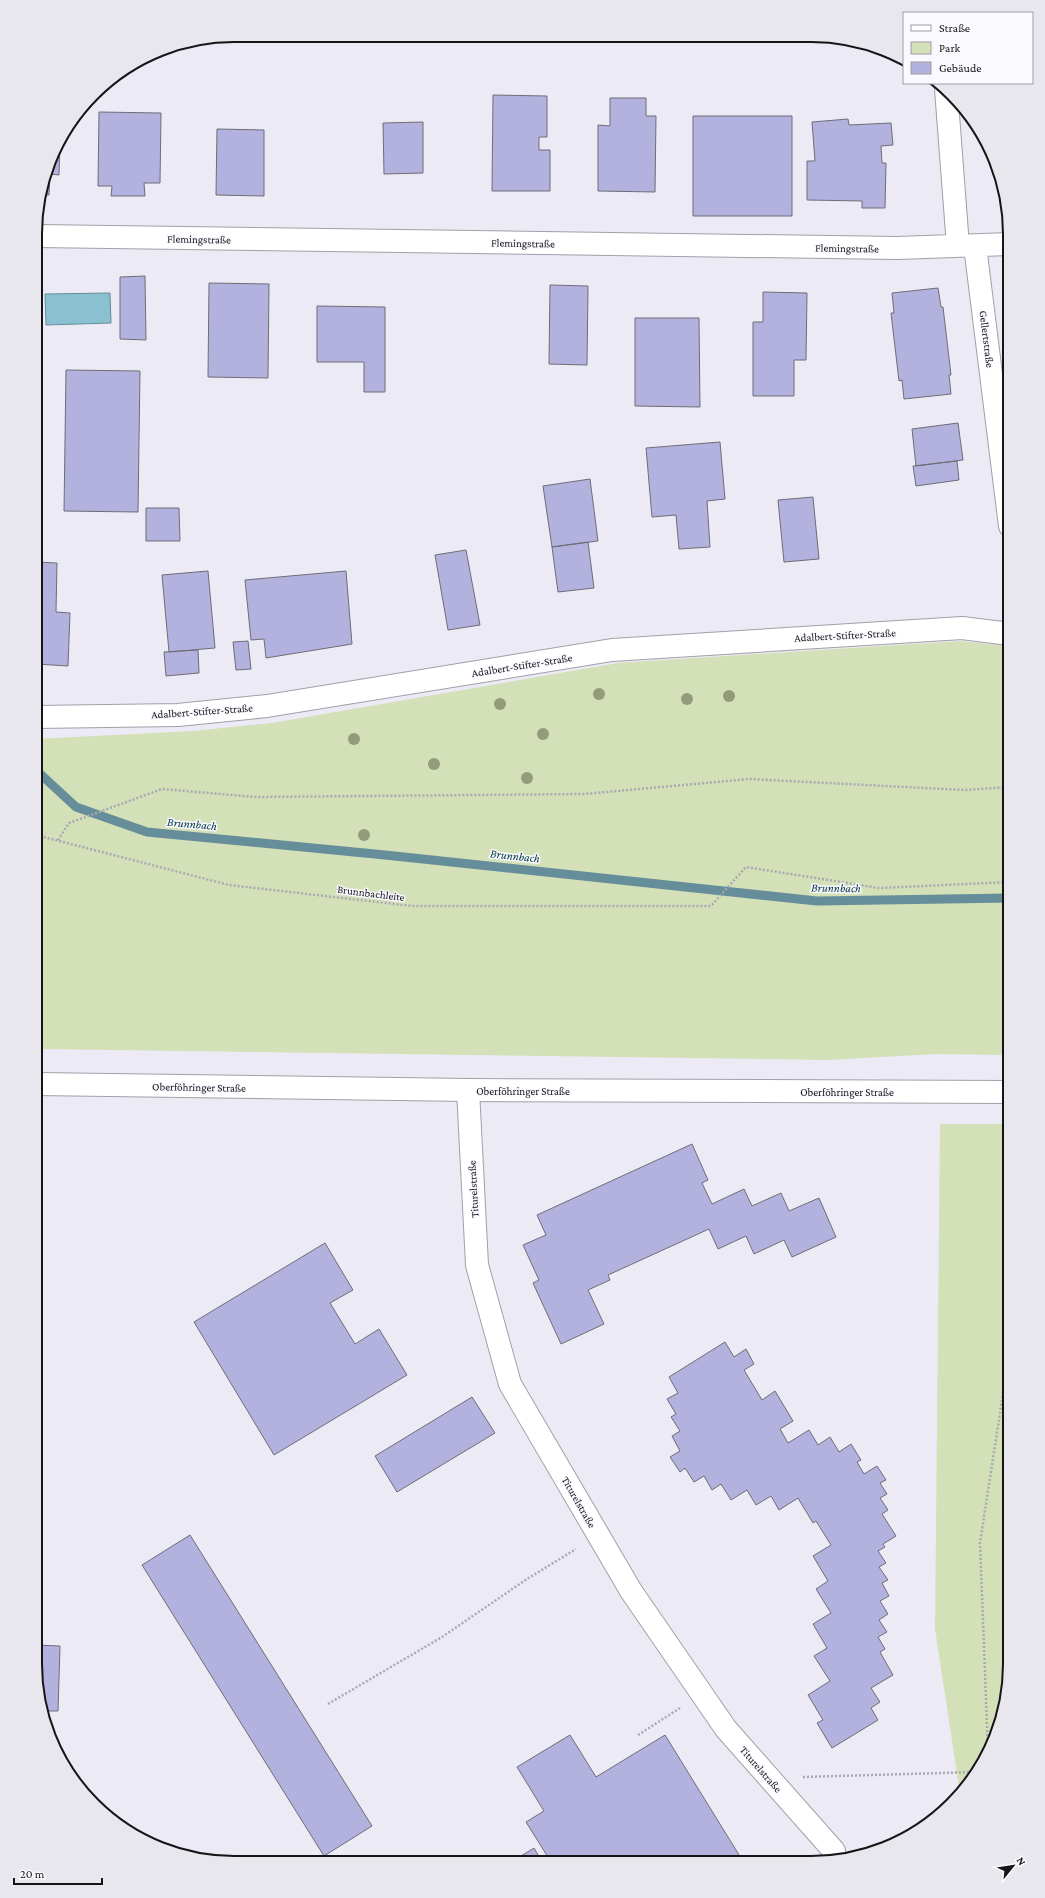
<svg xmlns="http://www.w3.org/2000/svg" width="1045" height="1898" font-family="'Crimson Pro',serif">
	<style>
		.green { fill: #d3e0b8 }
		.water { fill: #89c1d1; stroke: #668d9a }
		.lines { fill: none; stroke-linecap: round; stroke-linejoin: round }
		.stream { stroke: #668d9a; stroke-width: 9 }
		.building { fill: #b3b1dd; stroke: #6e6d76 }
		.minor-casing { stroke: #a19fa8; stroke-width: 24 }
		.secondary-casing { stroke: #a19fa8; stroke-width: 24 }
		.path { stroke: #aaa9b1; stroke-width: 2.5; stroke-dasharray: 2 2; stroke-linecap: butt }
		.minor { stroke: #fff; stroke-width: 22 }
		.secondary { stroke: #fff; stroke-width: 22 }
		.tree { fill: #939b7b }
		.labels { text-anchor: middle; dominant-baseline: central; stroke-width: 3; stroke-linejoin: round; paint-order: stroke }
		.street-label { font-size: 11px; fill: #151518; stroke: #faf9ff }
		.water-label { font-size: 12px; font-style: italic; fill: #003540; stroke: #faf9ff }
		.rim { fill: none; stroke: #151518; stroke-width: 2 }
	</style>
	<rect width="100%" height="100%" fill="#ecebf5"/>
	<path class="green" d="M 960,641 L 1010,646 L 1010,1055 L 934,1054 L 830,1060 L 36,1049 L 36,739 L 193,731 L 272,723 L 618,663 Z
		M 940,1124 L 1010,1124 L 1010,1677 L 995,1740 L 969,1785 L 960,1793 L 935,1629 Z"/>
	<path class="water" d="M 110,293 L 111,323 L 46,325 L 45,294 Z"/>
	<g class="lines">
		<path class="stream" d="M 36,770 L 76,807 L 147,832 L 385,855 L 817,901 L 1010,898"/>
	</g>
	<path class="building" d="M 493,95 L 547,96 L 547,137 L 539,137 L 539,150 L 550,150 L 550,191 L 492,191 Z
		M 610,98 L 646,98 L 646,116 L 656,116 L 655,192 L 598,191 L 598,125 L 610,126 Z
		M 99,112 L 161,113 L 160,183 L 144,183 L 145,196 L 111,196 L 112,186 L 98,186 Z
		M 693,116 L 792,116 L 792,216 L 693,216 Z
		M 848,119 L 849,125 L 891,123 L 893,145 L 881,146 L 882,163 L 886,163 L 885,208 L 862,208 L 862,201 L 807,200 L 807,161 L 815,161 L 812,122 Z
		M 423,122 L 423,173 L 384,174 L 383,123 Z
		M 217,129 L 264,130 L 264,196 L 216,195 Z
		M 60,141 L 59,175 L 50,174 L 49,195 L 41,195 L 56,146 Z
		M 145,276 L 146,340 L 120,339 L 120,277 Z
		M 209,283 L 269,284 L 268,378 L 208,377 Z
		M 550,285 L 588,286 L 587,365 L 549,364 Z
		M 938,288 L 941,307 L 943,307 L 951,375 L 949,375 L 951,394 L 904,399 L 902,380 L 899,381 L 891,313 L 894,313 L 892,293 Z
		M 763,292 L 807,293 L 806,360 L 794,360 L 794,396 L 753,396 L 753,322 L 763,322 Z
		M 317,306 L 385,307 L 385,392 L 364,392 L 364,362 L 317,362 Z
		M 635,318 L 699,318 L 700,407 L 635,406 Z
		M 66,370 L 140,371 L 138,512 L 64,511 Z
		M 958,423 L 963,460 L 916,466 L 912,429 Z
		M 720,442 L 725,499 L 707,501 L 710,547 L 679,549 L 676,515 L 652,517 L 646,448 Z
		M 957,461 L 959,480 L 916,486 L 913,466 Z
		M 590,479 L 598,541 L 552,547 L 543,486 Z
		M 813,497 L 819,559 L 784,562 L 778,500 Z
		M 146,508 L 179,508 L 180,541 L 146,541 Z
		M 588,542 L 594,588 L 558,592 L 552,547 Z
		M 466,550 L 480,625 L 448,630 L 435,555 Z
		M 36,562 L 57,563 L 56,612 L 70,613 L 68,666 L 36,664 Z
		M 208,571 L 215,648 L 169,652 L 162,575 Z
		M 346,571 L 352,644 L 266,658 L 264,639 L 251,640 L 245,580 Z
		M 248,641 L 251,669 L 236,670 L 233,642 Z
		M 198,650 L 199,673 L 166,676 L 164,652 Z
		M 692,1144 L 708,1180 L 702,1183 L 712,1204 L 744,1189 L 752,1206 L 781,1193 L 789,1211 L 819,1198 L 836,1237 L 792,1257 L 784,1240 L 754,1254 L 746,1236 L 718,1249 L 709,1229 L 608,1275 L 610,1280 L 588,1290 L 604,1324 L 561,1344 L 533,1283 L 539,1280 L 523,1245 L 546,1235 L 537,1215 Z
		M 325,1243 L 353,1290 L 330,1303 L 355,1344 L 379,1329 L 407,1375 L 274,1455 L 194,1322 Z
		M 725,1342 L 734,1357 L 746,1349 L 754,1364 L 744,1370 L 762,1400 L 775,1391 L 793,1421 L 780,1429 L 788,1443 L 809,1430 L 818,1445 L 830,1437 L 839,1452 L 851,1444 L 861,1460 L 857,1462 L 864,1474 L 877,1466 L 886,1480 L 880,1483 L 887,1494 L 880,1498 L 888,1510 L 882,1514 L 896,1536 L 883,1544 L 885,1547 L 878,1551 L 886,1563 L 879,1567 L 888,1580 L 882,1583 L 889,1596 L 880,1601 L 888,1614 L 879,1620 L 887,1632 L 878,1637 L 885,1649 L 880,1652 L 893,1675 L 871,1688 L 880,1702 L 871,1708 L 878,1720 L 832,1748 L 817,1723 L 823,1720 L 808,1695 L 830,1681 L 814,1656 L 827,1648 L 813,1624 L 831,1613 L 816,1589 L 828,1581 L 813,1556 L 831,1545 L 816,1521 L 813,1523 L 798,1498 L 779,1510 L 771,1496 L 756,1505 L 747,1490 L 731,1500 L 721,1484 L 712,1490 L 704,1476 L 694,1482 L 685,1468 L 680,1472 L 670,1457 L 680,1451 L 672,1436 L 680,1431 L 671,1417 L 676,1414 L 667,1399 L 678,1393 L 669,1377 Z
		M 472,1397 L 495,1433 L 397,1492 L 375,1456 Z
		M 190,1535 L 372,1826 L 324,1856 L 142,1565 Z
		M 35,1645 L 60,1646 L 58,1711 L 43,1711 L 35,1664 Z
		M 570,1735 L 596,1777 L 665,1735 L 744,1863 L 551,1862 L 526,1822 L 544,1811 L 517,1767 Z
		M 534,1848 L 542,1862 L 513,1862 L 513,1861 Z"/>
	<g class="lines">
		<defs>
			<path id="minor" d="M 946,89 L 958,246
				M 37,236 L 897,248 L 1010,244
				M 975,246 L 1010,526
				M 36,717 L 178,715 L 267,706 L 612,650 L 962,628 L 1010,634
				M 468,1090 L 477,1265 L 510,1384 L 631,1591 L 726,1729 L 834,1851"/>
			<path id="secondary" d="M 36,1084 L 468,1090 L 1010,1092"/>
		</defs>
		<use href="#minor" class="minor-casing"/>
		<use href="#secondary" class="secondary-casing"/>
		<path class="path" d="M 36,835 L 229,885 L 412,906 L 711,906 L 746,867 L 879,888 L 1010,882
			M 58,840 L 69,823 L 162,789 L 255,797 L 584,794 L 749,779 L 964,790 L 1010,787
			M 328,1704 L 442,1637 L 527,1579 L 576,1549
			M 638,1735 L 680,1708
			M 988,1752 L 980,1543 L 1010,1348
			M 803,1777 L 976,1772"/>
		<use href="#minor" class="minor"/>
		<use href="#secondary" class="secondary"/>
	</g>
	<g class="tree">
		<circle cx="599" cy="694" r="6"/>
		<circle cx="729" cy="696" r="6"/>
		<circle cx="687" cy="699" r="6"/>
		<circle cx="500" cy="704" r="6"/>
		<circle cx="543" cy="734" r="6"/>
		<circle cx="354" cy="739" r="6"/>
		<circle cx="434" cy="764" r="6"/>
		<circle cx="527" cy="778" r="6"/>
		<circle cx="364" cy="835" r="6"/>
	</g>
	<g class="labels">
		<g class="street-label">
			<text transform="translate(199 239) rotate(1)">Flemingstraße</text>
			<text transform="translate(523 243) rotate(1)">Flemingstraße</text>
			<text transform="translate(847 248) rotate(1)">Flemingstraße</text>
			<text transform="translate(987 339) rotate(83)">Gellertstraße</text>
			<text transform="translate(845 635) rotate(-3)">Adalbert-Stifter-Straße</text>
			<text transform="translate(522 665) rotate(-9)">Adalbert-Stifter-Straße</text>
			<text transform="translate(202 711) rotate(-4)">Adalbert-Stifter-Straße</text>
			<text transform="translate(371 893) rotate(7)">Brunnbachleite</text>
			<text transform="translate(199 1087) rotate(1)">Oberföhringer Straße</text>
			<text x="523" y="1091">Oberföhringer Straße</text>
			<text x="847" y="1092">Oberföhringer Straße</text>
			<text transform="translate(473 1189) rotate(-93)">Titurelstraße</text>
			<text transform="translate(579 1502) rotate(60)">Titurelstraße</text>
			<text transform="translate(761 1769) rotate(49)">Titurelstraße</text>
		</g>
		<g class="water-label">
			<text transform="translate(192 824) rotate(5)">Brunnbach</text>
			<text transform="translate(515 856) rotate(6)">Brunnbach</text>
			<text transform="translate(836 888) rotate(1)">Brunnbach</text>
		</g>
	</g>
	<path d="M0 0H1045V1898H0ZM234 42H811A192 192 0 0 1 1003 234V1664A192 192 0 0 1 811 1856H234A192 192 0 0 1 42 1664V234A192 192 0 0 1 234 42Z" fill="#e8e7ed" fill-rule="evenodd"/>
	<path class="rim" d="M234 42H811A192 192 0 0 1 1003 234V1664A192 192 0 0 1 811 1856H234A192 192 0 0 1 42 1664V234A192 192 0 0 1 234 42Z"/>
	<rect x="903" y="12" width="130" height="72" fill="#faf9ff" stroke="#9e9ea3"/>
	<rect x="911" y="25" width="20" height="6" fill="#ffffff" stroke="#9e9ea3"/>
	<text x="939" y="32" font-size="12" fill="#151518">Straße</text>
	<rect x="911" y="42" width="20" height="12" fill="#d3e0b8" stroke="#9e9ea3"/>
	<text x="939" y="52" font-size="12" fill="#151518">Park</text>
	<rect x="911" y="62" width="20" height="12" fill="#b3b1dd" stroke="#9e9ea3"/>
	<text x="939" y="72" font-size="12" fill="#151518">Gebäude</text>
	<g transform="translate(1013 1866) rotate(60)" stroke="#faf9ff" stroke-width="3" paint-order="stroke">
	<path d="M0-3L7 15L0 10L-7 15Z" fill="#151518"/>
	<text y="-6" font-size="11" font-weight="bold" text-anchor="middle" fill="#151518">N</text>
	</g>
	<path d="M14 1878v6h88v-6" fill="none" stroke="#151518" stroke-width="2"/>
	<text x="20" y="1878" font-size="12" fill="#151518" stroke="#faf9ff" stroke-width="3" paint-order="stroke">20 m</text>
</svg>
